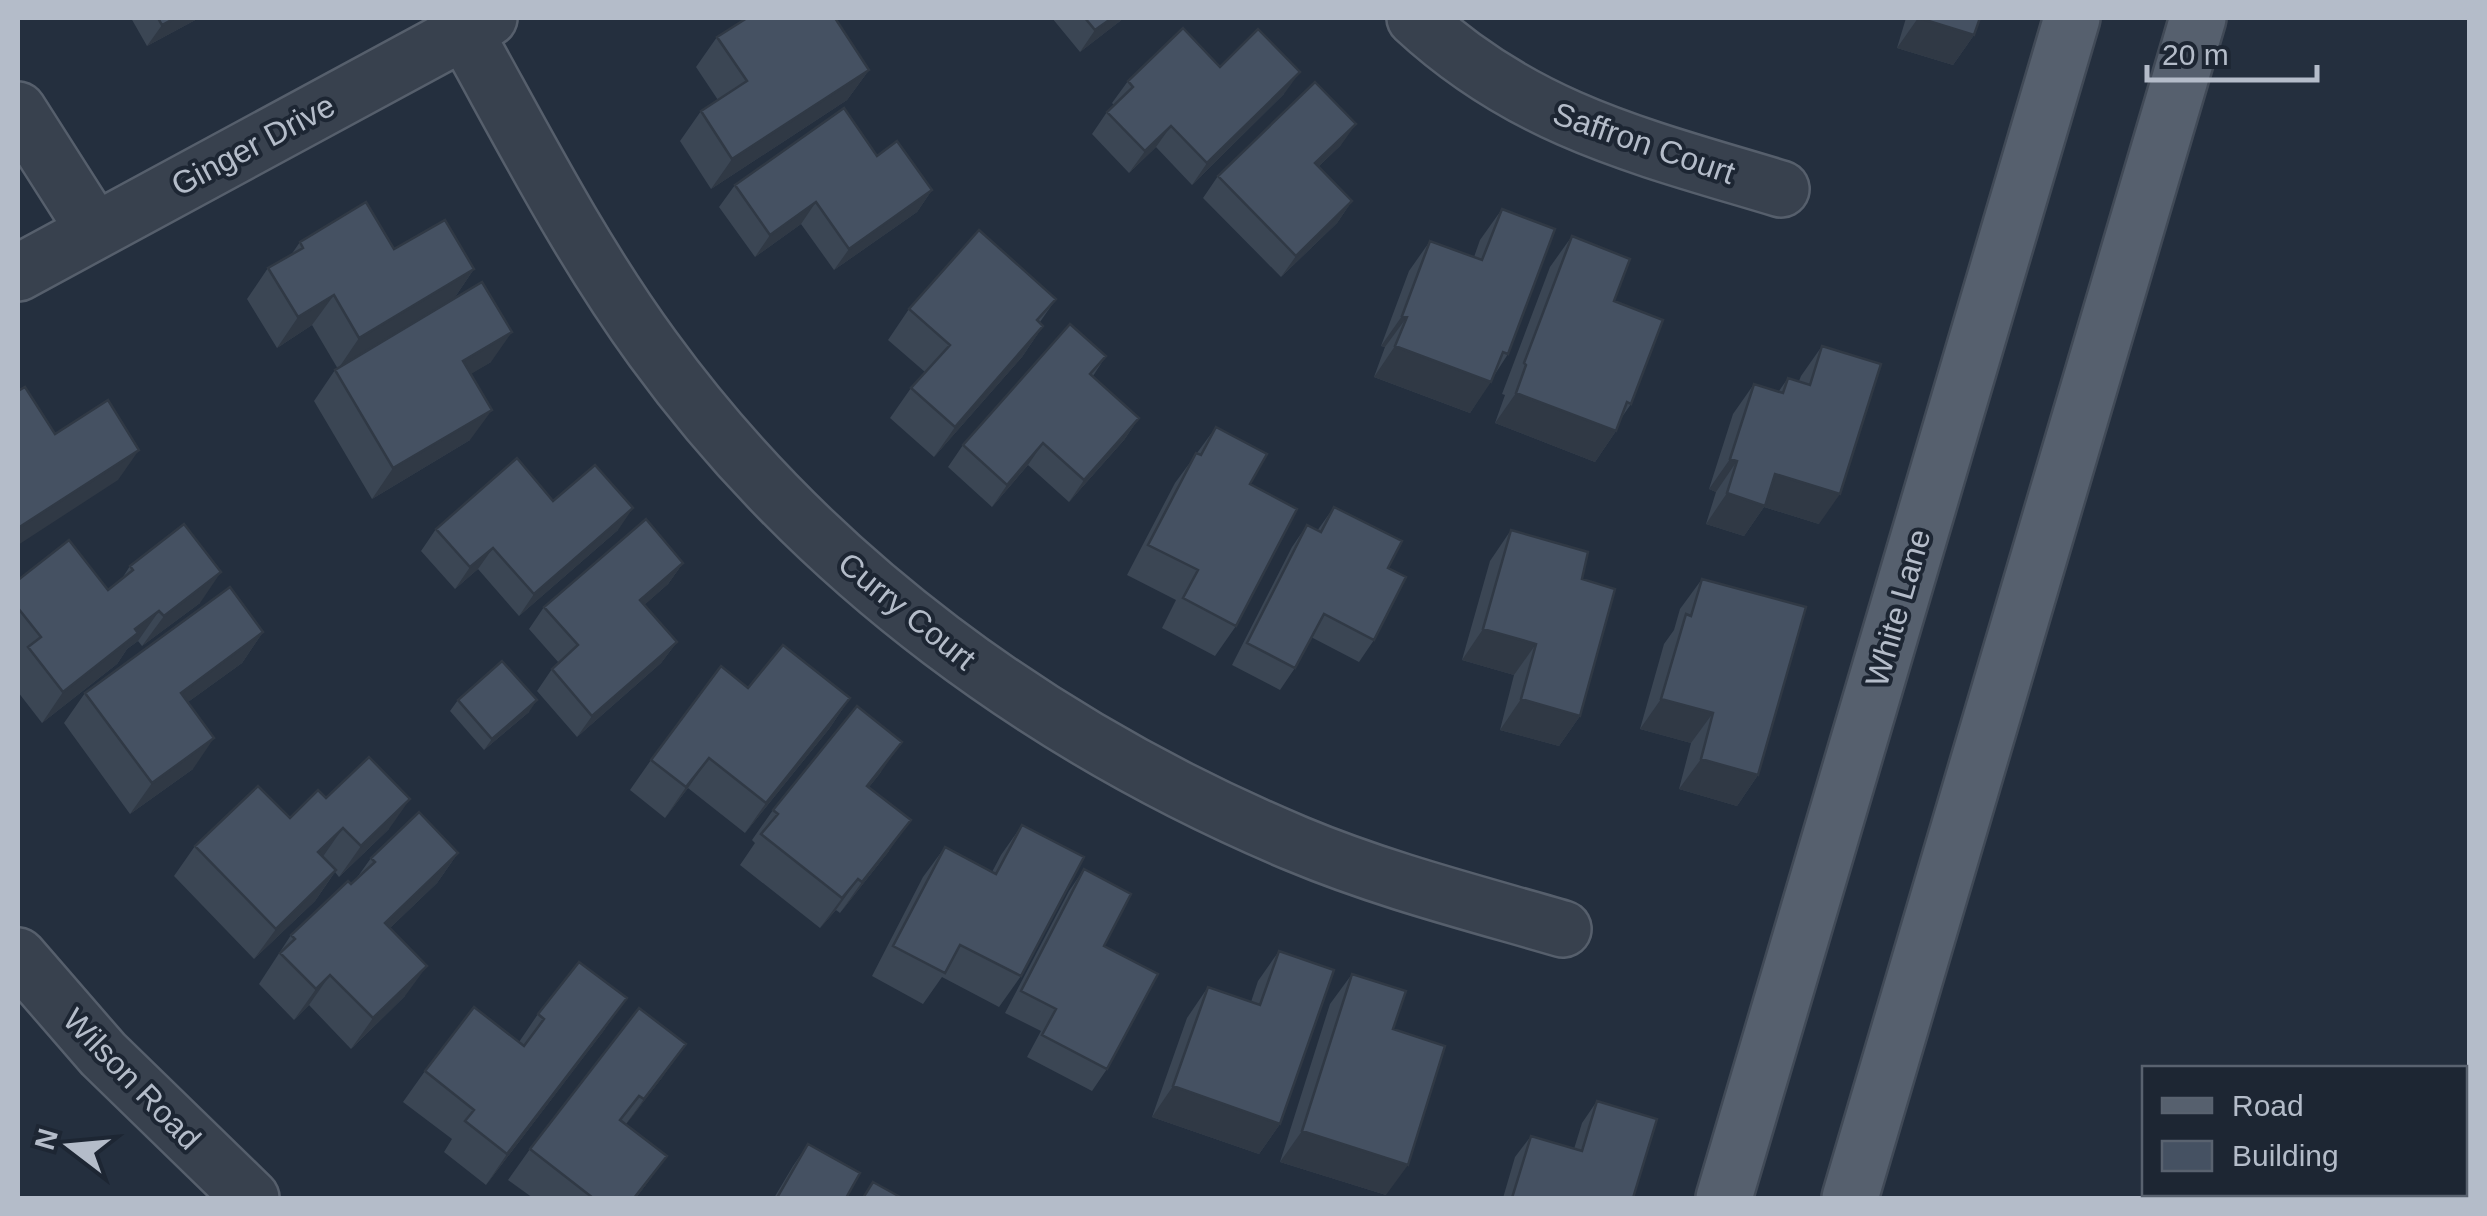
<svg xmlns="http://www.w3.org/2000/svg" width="2487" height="1216" font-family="Arial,sans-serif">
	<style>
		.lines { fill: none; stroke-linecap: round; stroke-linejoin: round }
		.minor-casing { stroke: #565f6c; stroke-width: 60 }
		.major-casing { stroke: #414a57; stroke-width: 60 }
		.minor { stroke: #38414e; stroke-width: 55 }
		.major { stroke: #56606e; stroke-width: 55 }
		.wall { fill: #3b4654 }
		.shaded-wall { fill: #303945 }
		.building { fill: #455162; stroke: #303945; stroke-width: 2.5 }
		.labels { text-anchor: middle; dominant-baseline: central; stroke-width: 8; stroke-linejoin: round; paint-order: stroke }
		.street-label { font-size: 32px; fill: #b4bcc9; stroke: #1d2633 }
	</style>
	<rect width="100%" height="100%" fill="#242f3e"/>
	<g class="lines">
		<defs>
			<path id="minor" d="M 1415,18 C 1525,120 1642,147 1781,189
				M 464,31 C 524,139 580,249 653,349 C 815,572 1044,738 1297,844 C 1383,880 1474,903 1563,929
				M 18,110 L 95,231
				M 18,273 L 489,18
				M 18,956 L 103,1054 L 251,1198"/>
			<path id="major" d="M 1724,1198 L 2072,18
				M 1850,1198 L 2198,18"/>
		</defs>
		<use href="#minor" class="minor-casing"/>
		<use href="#major" class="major-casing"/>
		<use href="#minor" class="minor"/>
		<use href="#major" class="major"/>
	</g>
	<path class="wall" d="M 131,18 L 199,18 L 147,46 Z
		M 1052,18 L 1124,18 L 1080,52 Z
		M 1906,18 L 1980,18 L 1974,35 L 1953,65 L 1897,48 Z
		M 717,37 L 869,70 L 847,100 L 711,189 L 680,141 L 701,111 L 718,100 L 696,67 Z
		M 1220,67 L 1284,94 L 1192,185 L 1156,147 L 1129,173 L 1092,134 L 1107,112 L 1114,105 L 1112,103 L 1128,81 Z
		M 1341,145 L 1318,167 L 1352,201 L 1337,223 L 1281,277 L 1203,198 L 1218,176 Z
		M 877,156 L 932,190 L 917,212 L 834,270 L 801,224 L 755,257 L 719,207 L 735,185 Z
		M 1502,209 L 1508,354 L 1470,413 L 1374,377 L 1385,347 L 1381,346 L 1409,271 L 1430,241 L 1474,257 L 1480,240 Z
		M 1572,236 L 1614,301 L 1631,404 L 1622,417 L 1616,431 L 1595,462 L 1495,423 L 1505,395 L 1502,394 L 1550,267 Z
		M 300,242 L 394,249 L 474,269 L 453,300 L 338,369 L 312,325 L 277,348 L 247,299 L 268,268 L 291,255 Z
		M 1056,299 L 1040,322 L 1043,326 L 1022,357 L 934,457 L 890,418 L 911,388 L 925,372 L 888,340 L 909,309 Z
		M 1822,346 L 1819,524 L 1764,507 L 1744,536 L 1706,524 L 1716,492 L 1709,489 L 1733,414 L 1754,384 L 1779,391 L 1788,378 L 1799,381 L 1801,376 Z
		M 1106,356 L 1093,376 L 1139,418 L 1124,440 L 1069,502 L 1028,465 L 992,507 L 948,467 L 963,445 Z
		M 491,362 L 470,374 L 470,440 L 372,499 L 314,401 L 335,370 Z
		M 1216,427 L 1250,484 L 1236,626 L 1215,656 L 1162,628 L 1176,600 L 1127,575 L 1175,483 Z
		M 553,501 L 618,530 L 519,616 L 478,569 L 455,589 L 421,551 L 436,529 Z
		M 1334,507 L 1388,568 L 1374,640 L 1359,662 L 1311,637 L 1295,668 L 1280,690 L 1232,665 L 1292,547 L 1307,525 L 1317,531 Z
		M 1511,530 L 1582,579 L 1580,716 L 1559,746 L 1500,730 L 1514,675 L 1462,660 L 1490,561 Z
		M 683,563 L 668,584 L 644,605 L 677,642 L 661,663 L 577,737 L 537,691 L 552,669 L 559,663 L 529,629 L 544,607 Z
		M 130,566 L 200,603 L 142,646 L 138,641 L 127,649 L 117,664 L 42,723 L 18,692 L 18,580 L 108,590 L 121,580 Z
		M 1702,579 L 1758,775 L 1737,806 L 1679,789 L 1691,743 L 1640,729 L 1664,644 L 1674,630 L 1680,609 Z
		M 263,632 L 242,663 L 188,702 L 193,769 L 130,814 L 64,723 L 85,693 Z
		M 748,688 L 850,698 L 829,729 L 745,833 L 688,788 L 665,818 L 630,790 L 651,760 Z
		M 458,700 L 529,712 L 484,750 L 450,711 Z
		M 881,772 L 869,787 L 889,851 L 840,913 L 836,910 L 820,928 L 740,865 L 755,843 L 752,840 L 773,810 Z
		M 326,798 L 389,829 L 339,877 L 335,872 L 315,901 L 254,959 L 174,876 L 195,846 L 290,818 Z
		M 1022,825 L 1021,976 L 999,1007 L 942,977 L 923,1004 L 872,976 L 923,877 L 945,847 L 992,872 L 1001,855 Z
		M 458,853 L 437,883 L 390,928 L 405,996 L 351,1049 L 309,1005 L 294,1020 L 259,984 L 291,935 L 356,879 L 371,858 Z
		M 1084,869 L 1104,946 L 1107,1069 L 1092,1091 L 1027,1057 L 1041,1031 L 1005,1013 L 1069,891 Z
		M 1279,951 L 1280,1124 L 1259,1154 L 1152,1117 L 1187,1018 L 1208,987 L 1251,1002 L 1258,981 Z
		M 1352,974 L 1393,1029 L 1386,1195 L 1280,1162 L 1330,1004 Z
		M 538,1014 L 605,1029 L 486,1185 L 444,1152 L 452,1139 L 403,1102 L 425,1071 L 519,1042 Z
		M 664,1075 L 626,1124 L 667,1156 L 636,1198 L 533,1198 L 508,1180 L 530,1149 Z
		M 1597,1101 L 1633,1198 L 1503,1198 L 1515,1157 L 1531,1136 L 1574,1149 L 1582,1123 Z
		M 808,1144 L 846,1198 L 774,1198 L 793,1166 Z"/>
	<path class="shaded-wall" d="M 175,18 L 199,18 L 147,46 L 162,25 Z
		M 1112,18 L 1124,18 L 1080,52 L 1095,30 Z
		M 1918,18 L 1974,35 L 1953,65 L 1897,48 Z
		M 869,70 L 847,100 L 711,189 L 732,159 Z
		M 1300,72 L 1284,94 L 1192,185 L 1207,163 Z
		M 1356,124 L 1341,145 L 1299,185 L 1315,163 Z
		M 1171,126 L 1156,147 L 1129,173 L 1145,151 Z
		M 932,190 L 917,212 L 834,270 L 849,249 Z
		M 1352,201 L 1337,223 L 1281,277 L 1296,256 Z
		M 816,202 L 801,224 L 755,257 L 770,235 Z
		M 474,269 L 453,300 L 338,369 L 359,338 Z
		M 334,295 L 312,325 L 277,348 L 298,317 Z
		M 1402,316 L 1407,317 L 1385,347 L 1381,346 Z
		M 1043,326 L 1022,357 L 934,457 L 955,427 Z
		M 512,332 L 491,362 L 441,392 L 463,361 Z
		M 1395,346 L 1491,382 L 1470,413 L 1374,377 Z
		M 1516,393 L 1616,431 L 1595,462 L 1495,423 Z
		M 492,410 L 470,440 L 372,499 L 393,468 Z
		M 1139,418 L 1124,440 L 1069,502 L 1084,480 Z
		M 1043,443 L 1028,465 L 992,507 L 1007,485 Z
		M 139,450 L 118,480 L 18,545 L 18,528 Z
		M 1730,459 L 1737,461 L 1716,492 L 1709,489 Z
		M 1775,474 L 1840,494 L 1819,524 L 1764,507 L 1744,536 L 1706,524 L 1727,493 Z
		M 633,508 L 618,530 L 519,616 L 534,594 Z
		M 493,548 L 478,569 L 455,589 L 470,567 Z
		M 683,563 L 668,584 L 625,622 L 640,600 Z
		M 221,572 L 200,603 L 142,646 L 164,616 Z
		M 159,611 L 138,641 L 127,649 L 117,664 L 42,723 L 63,692 L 135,629 Z
		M 1483,629 L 1536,644 L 1514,675 L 1462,660 Z
		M 263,632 L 242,663 L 159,723 L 181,693 Z
		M 677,642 L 661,663 L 577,737 L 592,716 Z
		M 850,698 L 829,729 L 745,833 L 766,803 Z
		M 1521,699 L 1580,716 L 1559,746 L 1500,730 Z
		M 1661,699 L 1713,713 L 1691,743 L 1640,729 Z
		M 537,700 L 529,712 L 484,750 L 492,739 Z
		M 214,738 L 193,769 L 130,814 L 152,783 Z
		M 902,742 L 881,772 L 846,816 L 867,786 Z
		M 709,758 L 688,788 L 665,818 L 686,787 Z
		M 1701,759 L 1758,775 L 1737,806 L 1679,789 Z
		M 410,799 L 389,829 L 339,877 L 361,846 Z
		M 911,820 L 889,851 L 840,913 L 862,882 Z
		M 343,828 L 322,858 L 318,852 Z
		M 458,853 L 437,883 L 364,953 L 385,923 Z
		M 336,870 L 315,901 L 254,959 L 276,929 Z
		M 858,879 L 836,910 L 820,928 L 842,898 Z
		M 427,966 L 405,996 L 351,1049 L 373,1018 Z
		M 330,975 L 309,1005 L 294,1020 L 316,989 Z
		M 627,998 L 605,1029 L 486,1185 L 507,1154 Z
		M 686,1044 L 664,1075 L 622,1130 L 644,1099 Z
		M 1173,1086 L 1280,1124 L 1259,1154 L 1152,1117 Z
		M 1302,1131 L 1408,1165 L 1386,1195 L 1280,1162 Z
		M 667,1156 L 636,1198 L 634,1198 Z"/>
	<path class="building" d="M 158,18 L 175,18 L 162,25 Z
		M 747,18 L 835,18 L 869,70 L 732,159 L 701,111 L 747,81 L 717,37 Z
		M 1085,18 L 1112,18 L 1095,30 Z
		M 1919,18 L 1980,18 L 1974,35 Z
		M 1183,28 L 1220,67 L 1258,29 L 1300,72 L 1207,163 L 1171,126 L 1145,151 L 1107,112 L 1133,87 L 1128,81 Z
		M 1315,82 L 1356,124 L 1315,163 L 1352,201 L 1296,256 L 1218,176 Z
		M 844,108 L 877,156 L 897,141 L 932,190 L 849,249 L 816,202 L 770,235 L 735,185 Z
		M 366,202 L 394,249 L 445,220 L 474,269 L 359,338 L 334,295 L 298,317 L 268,268 L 303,248 L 300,242 Z
		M 1502,209 L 1555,229 L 1508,354 L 1503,352 L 1491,382 L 1395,346 L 1407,317 L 1402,316 L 1430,241 L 1482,260 Z
		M 979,230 L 1056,299 L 1037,320 L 1043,326 L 955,427 L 911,388 L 950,345 L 909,309 Z
		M 1572,236 L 1630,259 L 1614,301 L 1663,320 L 1631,404 L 1627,402 L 1616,431 L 1516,393 L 1526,365 L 1524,363 Z
		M 482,282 L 512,332 L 463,361 L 492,410 L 393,468 L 335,370 Z
		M 1070,324 L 1106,356 L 1090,374 L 1139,418 L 1084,480 L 1043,443 L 1007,485 L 963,445 Z
		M 1822,346 L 1881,364 L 1840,494 L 1775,474 L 1765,506 L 1727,493 L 1737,461 L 1730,459 L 1754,384 L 1783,393 L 1788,378 L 1810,385 Z
		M 25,387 L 55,434 L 108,400 L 139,450 L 18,528 L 18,391 Z
		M 1216,427 L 1267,454 L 1250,484 L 1297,509 L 1236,626 L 1183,598 L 1198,570 L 1148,545 L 1196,453 L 1201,455 Z
		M 517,458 L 553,501 L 595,465 L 633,508 L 534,594 L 493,548 L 470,567 L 436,529 Z
		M 1334,507 L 1402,541 L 1388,568 L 1406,577 L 1374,640 L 1324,614 L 1295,668 L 1247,643 L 1307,525 L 1321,532 Z
		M 646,519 L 683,563 L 640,600 L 677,642 L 592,716 L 552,669 L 578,645 L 544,607 Z
		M 184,524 L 221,572 L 164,616 L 159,611 L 135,629 L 138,633 L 63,692 L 28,647 L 41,637 L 18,608 L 18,580 L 69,540 L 108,590 L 133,570 L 130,566 Z
		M 1511,530 L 1588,552 L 1582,579 L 1615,589 L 1580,716 L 1521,699 L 1536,644 L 1483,629 Z
		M 1702,579 L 1806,607 L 1758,775 L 1701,759 L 1713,713 L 1661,699 L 1686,614 L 1691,616 Z
		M 230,587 L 263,632 L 181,693 L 214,738 L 152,783 L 85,693 Z
		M 783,645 L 850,698 L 766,803 L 709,758 L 686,787 L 651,760 L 721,666 L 748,688 Z
		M 502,661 L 537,700 L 492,739 L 458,700 Z
		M 857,706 L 902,742 L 867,786 L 911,820 L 862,882 L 858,879 L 842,898 L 761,834 L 778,814 L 773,810 Z
		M 369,757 L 410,799 L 361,846 L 343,828 L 318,852 L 336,870 L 276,929 L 195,846 L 258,786 L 290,818 L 318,790 L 326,798 Z
		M 419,812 L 458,853 L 385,923 L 427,966 L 373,1018 L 330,975 L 316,989 L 280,953 L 295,939 L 291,935 L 348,881 L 351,884 L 375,862 L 371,858 Z
		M 1022,825 L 1084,857 L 1021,976 L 960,945 L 945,973 L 893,946 L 945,847 L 996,874 Z
		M 1084,869 L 1131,894 L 1104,946 L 1158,974 L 1107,1069 L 1042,1035 L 1056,1009 L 1021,991 Z
		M 1279,951 L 1334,970 L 1280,1124 L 1173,1086 L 1208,987 L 1260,1005 Z
		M 579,962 L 627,998 L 507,1154 L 465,1121 L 474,1110 L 425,1071 L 474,1007 L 524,1046 L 544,1019 L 538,1014 Z
		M 1352,974 L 1406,991 L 1393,1029 L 1445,1046 L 1408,1165 L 1302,1131 Z
		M 639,1008 L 686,1044 L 644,1099 L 639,1096 L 620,1120 L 667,1156 L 634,1198 L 593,1198 L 530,1149 Z
		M 1597,1101 L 1657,1119 L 1633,1198 L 1512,1198 L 1531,1136 L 1582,1151 Z
		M 808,1144 L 860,1173 L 846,1198 L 777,1198 Z
		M 873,1182 L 902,1198 L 863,1198 Z"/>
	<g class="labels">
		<g class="street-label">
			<text transform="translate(1644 143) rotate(19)">Saffron Court</text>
			<text transform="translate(253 145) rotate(-28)">Ginger Drive</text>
			<text transform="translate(1898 608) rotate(-74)">White Lane</text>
			<text transform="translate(907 611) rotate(39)">Curry Court</text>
			<text transform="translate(132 1079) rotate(46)">Wilson Road</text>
		</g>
	</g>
	<rect width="2487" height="1216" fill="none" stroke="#b4bcc9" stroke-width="40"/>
	<rect x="2142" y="1066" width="325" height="130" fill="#1d2633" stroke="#59626f" stroke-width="2.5"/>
	<rect x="2162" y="1098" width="50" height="15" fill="#56606e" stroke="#59626f" stroke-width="2.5"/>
	<text x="2232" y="1116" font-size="30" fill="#b4bcc9">Road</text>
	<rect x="2162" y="1141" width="50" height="30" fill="#455162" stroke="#59626f" stroke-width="2.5"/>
	<text x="2232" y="1166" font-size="30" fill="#b4bcc9">Building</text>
	<g transform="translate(70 1146) rotate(286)" stroke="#1d2633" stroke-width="8" paint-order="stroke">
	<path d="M0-8L18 38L0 25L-18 38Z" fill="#b4bcc9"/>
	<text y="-15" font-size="28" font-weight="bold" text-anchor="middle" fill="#b4bcc9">N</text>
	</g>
	<path d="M2147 65v15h170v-15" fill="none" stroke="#b4bcc9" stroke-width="5"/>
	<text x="2162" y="65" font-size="30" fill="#b4bcc9" stroke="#1d2633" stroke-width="8" paint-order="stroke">20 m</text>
</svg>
